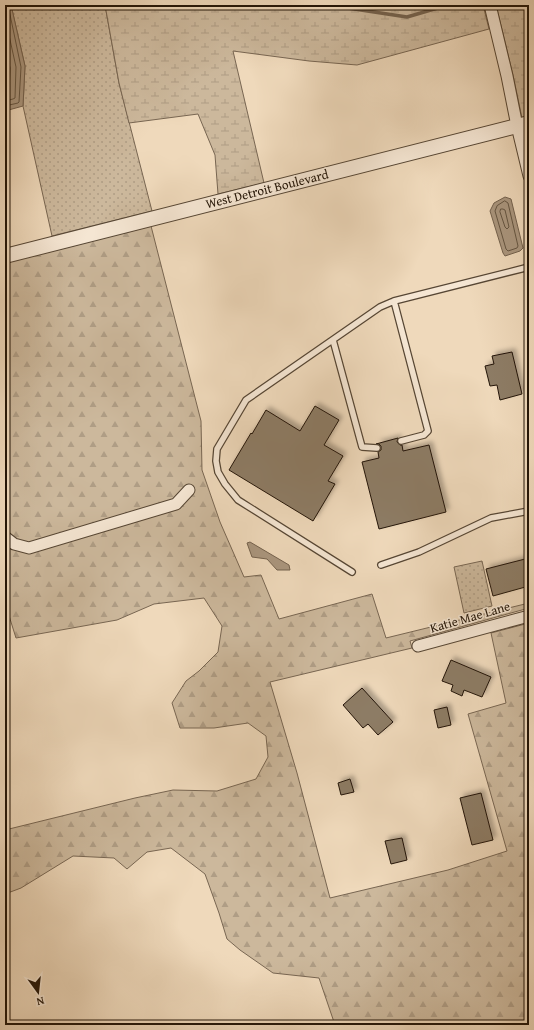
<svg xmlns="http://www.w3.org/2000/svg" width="534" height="1030" font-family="'Gentium Book Plus',serif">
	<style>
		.grass { fill: url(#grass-dots); stroke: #786652 }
		.forest { fill: url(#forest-firs); stroke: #786652 }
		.wetland { fill: url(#wetland-marsh); stroke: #786652 }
		.water { fill: #aa967e; stroke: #74624e }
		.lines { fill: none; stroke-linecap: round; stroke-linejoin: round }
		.shore { stroke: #665642; stroke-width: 1 }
		.stream { stroke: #74624e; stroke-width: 3.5 }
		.building { fill: #8d7b65; stroke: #231507; filter: url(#shadow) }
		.service-casing { stroke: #564634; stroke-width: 8 }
		.minor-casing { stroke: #564634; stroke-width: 13 }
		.tertiary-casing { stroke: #564634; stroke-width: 16 }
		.service { stroke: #f5e6d3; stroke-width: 5.5 }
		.minor { stroke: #f5e6d3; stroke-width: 11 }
		.tertiary { stroke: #f5e6d3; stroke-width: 14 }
		.labels { text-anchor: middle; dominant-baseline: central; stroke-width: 3; stroke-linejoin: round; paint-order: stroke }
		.street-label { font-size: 13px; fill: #231507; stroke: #f5e6d3 }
	</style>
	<defs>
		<pattern id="grass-dots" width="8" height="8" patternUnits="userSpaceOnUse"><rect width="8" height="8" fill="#ccb89c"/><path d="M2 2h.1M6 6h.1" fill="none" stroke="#af9d85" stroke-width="1.8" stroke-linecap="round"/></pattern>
		<pattern id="forest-firs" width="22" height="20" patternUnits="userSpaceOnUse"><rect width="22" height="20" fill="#ccb89c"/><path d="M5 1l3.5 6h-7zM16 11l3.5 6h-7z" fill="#af9d85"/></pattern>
		<pattern id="wetland-marsh" width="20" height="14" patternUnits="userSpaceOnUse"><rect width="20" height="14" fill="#ccb89c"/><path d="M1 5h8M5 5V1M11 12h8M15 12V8" fill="none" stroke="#af9d85"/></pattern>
		<filter id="shadow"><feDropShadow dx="3.5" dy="-3.5" stdDeviation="2" flood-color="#0004"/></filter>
	</defs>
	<rect width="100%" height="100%" fill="#efd9bb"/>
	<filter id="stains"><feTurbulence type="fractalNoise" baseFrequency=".005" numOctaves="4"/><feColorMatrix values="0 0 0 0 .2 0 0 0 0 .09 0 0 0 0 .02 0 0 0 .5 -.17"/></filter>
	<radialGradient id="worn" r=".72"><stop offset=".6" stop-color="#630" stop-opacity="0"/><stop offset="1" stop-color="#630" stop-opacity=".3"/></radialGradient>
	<path class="grass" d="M 11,5 L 105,5 L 119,83 L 152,211 L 52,236 L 23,106 L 25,66 Z
		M 482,561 L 492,606 L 464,613 L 454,567 Z"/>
	<path class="forest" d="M 151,226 L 201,421 L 202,470 L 220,522 L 244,577 L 261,575 L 279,619 L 372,594 L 386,638 L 529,603 L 529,608 L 410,641 L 412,648 L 270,682 L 297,773 L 330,898 L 448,870 L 507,851 L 468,714 L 506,703 L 491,633 L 529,623 L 529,1025 L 335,1025 L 319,978 L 273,973 L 240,950 L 227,939 L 219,913 L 205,874 L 171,848 L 147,852 L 127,869 L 114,858 L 73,856 L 21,888 L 5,894 L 5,830 L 135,798 L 173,790 L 217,791 L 256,779 L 268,757 L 266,736 L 248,723 L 214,728 L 180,728 L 172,703 L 186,681 L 199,671 L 218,652 L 222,626 L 204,598 L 154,604 L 117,620 L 16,638 L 5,603 L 5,263 Z"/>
	<path class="wetland" d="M 105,5 L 483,5 L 489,29 L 357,65 L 309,61 L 233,51 L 264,183 L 218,194 L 215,155 L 198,114 L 129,123 L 119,83 Z
		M 496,5 L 529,5 L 529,116 L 522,118 L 513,75 Z"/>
	<path class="water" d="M 5,5 L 11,5 L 25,66 L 23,106 L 5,111 Z
		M 505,197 L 511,199 L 523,248 L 520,251 L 505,256 L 503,253 L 490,211 L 494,203 Z
		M 250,542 L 289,565 L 290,570 L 277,570 L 267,559 L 252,557 L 247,543 Z"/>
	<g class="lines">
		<path class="shore" d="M 5,17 L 16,67 L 15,98 L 13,99 L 5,101
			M 5,44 L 10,68 L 9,93 L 8,94 L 5,95
			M 5,106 L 18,103 L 19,102 L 21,67 L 8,5
			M 505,201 L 508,203 L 518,246 L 517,248 L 508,251 L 506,249 L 495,211 L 497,206 Z
			M 501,209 L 503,209 L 505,210 L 509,227 L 507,229 L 505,227 L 500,212 Z"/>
		<path class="stream" d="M 328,5 L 407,17 L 448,5"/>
	</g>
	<path class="building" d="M 512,352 L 522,394 L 500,400 L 497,385 L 490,386 L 485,366 L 494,364 L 492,356 Z
		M 315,406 L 339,420 L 324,445 L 343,456 L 328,481 L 335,484 L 313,521 L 229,470 L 251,433 L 252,434 L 266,410 L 300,431 Z
		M 398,438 L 397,442 L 400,445 L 402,445 L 403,451 L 429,445 L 446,512 L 379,529 L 362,462 L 379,458 L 378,452 L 381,450 L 381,446 L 379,444 L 376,444 Z
		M 529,558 L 529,586 L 493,596 L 486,569 Z
		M 451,660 L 491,677 L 482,697 L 464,690 L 462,696 L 451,691 L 453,685 L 442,681 Z
		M 362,688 L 393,722 L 378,735 L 368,724 L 363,728 L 343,705 Z
		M 447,707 L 451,725 L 438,728 L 434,710 Z
		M 350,779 L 354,792 L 341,795 L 338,783 Z
		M 481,793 L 493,840 L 472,845 L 460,798 Z
		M 402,838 L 407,860 L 391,864 L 385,841 Z"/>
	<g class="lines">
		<defs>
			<path id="service" d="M 394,301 L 428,431 L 424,435 L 401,441
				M 333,340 L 362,447 L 377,448
				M 381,565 L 419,552 L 491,518 L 529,511
				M 352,572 L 238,500 L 225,484 L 218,472 L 216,461 L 217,449 L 246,400 L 380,307 L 394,301 L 529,267"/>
			<path id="minor" d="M 490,5 L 507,76 L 517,126 L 529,176
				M 5,537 L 14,544 L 29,548 L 176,504 L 189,490
				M 418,646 L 529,616"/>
			<path id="tertiary" d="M 5,256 L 529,123"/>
		</defs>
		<use href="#service" class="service-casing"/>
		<use href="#minor" class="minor-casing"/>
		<use href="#tertiary" class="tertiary-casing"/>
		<use href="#service" class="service"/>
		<use href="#minor" class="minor"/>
		<use href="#tertiary" class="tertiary"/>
	</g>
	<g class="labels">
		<g class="street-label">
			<text transform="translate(267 189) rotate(-14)">West Detroit Boulevard</text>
			<text transform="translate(470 617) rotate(-16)">Katie Mae Lane</text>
		</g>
	</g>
	<rect width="534" height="1030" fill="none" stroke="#efd9bb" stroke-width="20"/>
	<rect x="6" y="6" width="522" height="1018" fill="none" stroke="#231507" stroke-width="2"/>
	<rect x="10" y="10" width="514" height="1010" fill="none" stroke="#231507"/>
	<g transform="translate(38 992) rotate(165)" stroke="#f5e6d3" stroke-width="3" paint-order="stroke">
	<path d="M0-3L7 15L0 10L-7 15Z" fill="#231507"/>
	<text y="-6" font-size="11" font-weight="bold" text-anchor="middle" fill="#231507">N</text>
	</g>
	<rect width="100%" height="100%" filter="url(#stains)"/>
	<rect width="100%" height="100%" fill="url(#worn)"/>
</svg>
